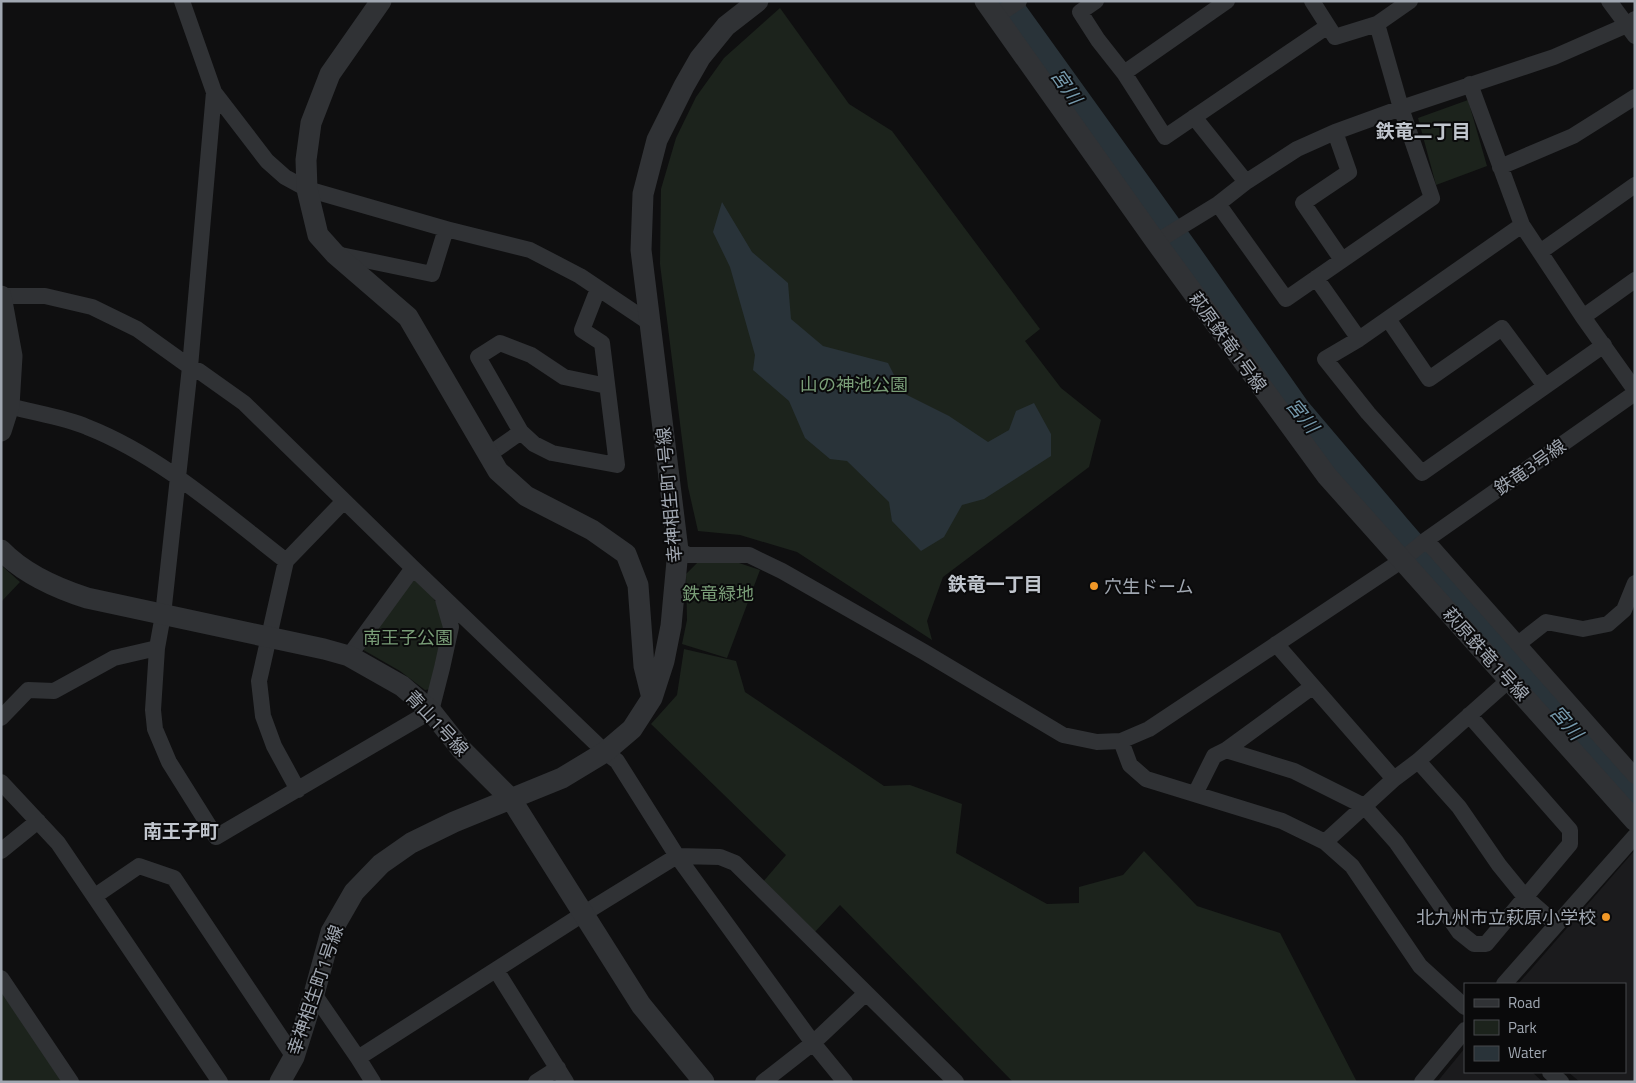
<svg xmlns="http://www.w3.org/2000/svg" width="1636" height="1083" font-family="'Titillium Web','Noto Sans JP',sans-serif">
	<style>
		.built { fill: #1b1b1d }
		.green { fill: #1c231c }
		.water { fill: #293339 }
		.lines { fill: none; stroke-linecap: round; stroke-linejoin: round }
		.river { stroke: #293339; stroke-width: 25 }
		.minor { stroke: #303235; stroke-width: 16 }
		.tertiary { stroke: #303235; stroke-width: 21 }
		.poi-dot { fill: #f09727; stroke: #0a0a0b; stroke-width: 2 }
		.labels { text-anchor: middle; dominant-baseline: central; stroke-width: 4; stroke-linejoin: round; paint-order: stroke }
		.street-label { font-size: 18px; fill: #a0a7b1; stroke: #0a0a0b }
		.park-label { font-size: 18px; fill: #799d77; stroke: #0a0a0b }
		.poi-label { font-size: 18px; fill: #a0a7b1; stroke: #0a0a0b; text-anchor: start }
		.water-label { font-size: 19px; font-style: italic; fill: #769aad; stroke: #0a0a0b }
		.neighbourhood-label { font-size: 19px; font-weight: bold; fill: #c1c6ce; stroke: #0a0a0b }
	</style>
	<rect width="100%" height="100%" fill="#0f0f10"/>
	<path class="built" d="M 1635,850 L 1635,1082 L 1580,1082 L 1568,1072 L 1625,1072 L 1625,984 L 1518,984 Z
		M 1465,1048 L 1465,1072 L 1532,1072 L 1543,1082 L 1437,1082 Z"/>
	<path class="green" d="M 780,8 L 849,104 L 892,131 L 1040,329 L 1025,341 L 1061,388 L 1101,420 L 1089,467 L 943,577 L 927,621 L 932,640 L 797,552 L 740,535 L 698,531 L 688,487 L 660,264 L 661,189 L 676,138 L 696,97 L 724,58 Z
		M 1468,100 L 1487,166 L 1436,185 L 1418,118 Z
		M 700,560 L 736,562 L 760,570 L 727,658 L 682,644 L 687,620 L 686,574 Z
		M 1,565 L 20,582 L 1,602 Z
		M 414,578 L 431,594 L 439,608 L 444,629 L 431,689 L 425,690 L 400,671 L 360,648 Z
		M 684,649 L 736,661 L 745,692 L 884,786 L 910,785 L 962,804 L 956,853 L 1047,904 L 1079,903 L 1079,887 L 1123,875 L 1144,851 L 1197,906 L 1280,933 L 1357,1082 L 1013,1082 L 840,905 L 813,934 L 762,883 L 786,855 L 651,724 L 677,695 Z
		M 1,991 L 63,1082 L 1,1082 Z"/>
	<path class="water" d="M 722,202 L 752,252 L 788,283 L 791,319 L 823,346 L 888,363 L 903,393 L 949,416 L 988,442 L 1009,430 L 1016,411 L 1034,403 L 1051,434 L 1051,456 L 984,499 L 962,505 L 944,537 L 921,551 L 892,521 L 889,502 L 847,461 L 830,459 L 805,438 L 789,401 L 753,370 L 755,355 L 730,267 L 713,232 Z"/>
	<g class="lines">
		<path class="river" d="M 1007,1 L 1189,254 L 1297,408 L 1398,527 L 1635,801"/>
		<path class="minor" d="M 182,1 L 214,92 L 267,161 L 285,177 L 307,189 L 446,229 L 530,250 L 580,276 L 650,323
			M 1096,1 L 1080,12 L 1098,40 L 1124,73 L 1165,137 L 1328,26
			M 1312,1 L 1335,37 L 1377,24 L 1410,1
			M 1609,1 L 1635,36
			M 996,16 L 1019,1
			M 1124,73 L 1227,1
			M 1470,84 L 1522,225 L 1583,317 L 1635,390
			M 214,92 L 190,367 L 163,615 L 157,648 L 153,710 L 155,729 L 169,762 L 216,837 L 431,711 L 442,668 L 451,627 L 442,596
			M 1194,117 L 1246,182
			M 1335,132 L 1349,172 L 1303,203 L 1342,260
			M 1500,167 L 1573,136 L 1635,97
			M 1218,204 L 1286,299 L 1432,198 L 1401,108 L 1377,24
			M 1522,225 L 1359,339 L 1325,359 L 1368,413 L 1422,473 L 1604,345
			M 1156,242 L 1218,204 L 1246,182 L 1297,149 L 1335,132 L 1401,108 L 1554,57 L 1627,25 L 1635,19
			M 1540,252 L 1635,185
			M 336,254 L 432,274 L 446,229
			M 1316,278 L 1359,339
			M 598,289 L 582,330 L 602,343 L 617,465 L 552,453 L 534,444 L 521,432 L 478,357 L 500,343 L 531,355 L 564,377 L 607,386
			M 1,296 L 45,296 L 92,307 L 137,329 L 190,367 L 199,371 L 244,403 L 413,568 L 605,752 L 617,761 L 677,856 L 813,1043 L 845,1082
			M 1583,317 L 1635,280
			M 1388,319 L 1429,379 L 1502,328 L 1545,386
			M 9,406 C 34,413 64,417 87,427 C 161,456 224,513 286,561
			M 488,455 L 521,432
			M 1426,540 L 1635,776
			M 678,550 L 688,555 L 749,555 L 782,571 L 924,652 L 1063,735 L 1097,742 L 1121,741 L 1149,729 L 1401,561 L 1426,540 L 1635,393
			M 1276,644 L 1394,779
			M 1518,644 L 1546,622 L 1583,629 L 1608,624 L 1624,610 L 1635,583
			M 349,656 L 413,568
			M 1312,687 L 1226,750 L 1294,771 L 1364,806 L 1396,842 L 1459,932 L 1474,944 L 1486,944 L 1570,844 L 1570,830 L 1469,715
			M 1,718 L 28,690 L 54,691 L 114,658 L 157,648
			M 1121,741 L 1130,765 L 1146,779 L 1282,821 L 1325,842 L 1352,866 L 1420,966 L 1465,1007
			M 1418,761 L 1459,807 L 1499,865 L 1525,897 L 1556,924
			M 1,782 L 58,843 L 220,1082
			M 298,790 L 274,746 L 263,716 L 259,681 L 286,561 L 344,501
			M 1195,794 L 1214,756 L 1226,750
			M 1325,842 L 1394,779 L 1418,761 L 1509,680
			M 1,851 L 38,821
			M 95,896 L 139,866 L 174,878 L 294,1057
			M 496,970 L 566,1082
			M 1,978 L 71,1082
			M 1504,984 L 1635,836
			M 314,994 L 358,1058 L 583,914 L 677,856 L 720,857 L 735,863 L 956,1082
			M 358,1058 L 373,1082
			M 1550,1072 L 1561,1082
			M 536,1082 L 558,1068
			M 763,1082 L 813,1043 L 866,993
			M 1422,1082 L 1465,1030"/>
		<path class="tertiary" d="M 381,1 L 330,74 L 311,123 L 306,160 L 307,189 L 318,235 L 335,254 L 408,317 L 498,471 L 526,496 L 592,530 L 626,554 L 638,585 L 644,666 L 652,698
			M 985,1 L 1156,242 L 1327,476 L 1635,821
			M 1,296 L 12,356 L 9,406 L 1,431
			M 1,550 C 24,574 56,588 87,598 L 324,649 L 349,656 L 402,686 L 431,711 L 461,749 L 511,799 L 641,1005 L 704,1082
			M 280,1082 L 294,1057 L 314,994 L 331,932 L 354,892 L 381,864 L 411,843 L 454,822 L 562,778 L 605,752 L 632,729 L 652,698 L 664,661 L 671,626 L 678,550 L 641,250 L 643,194 L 657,140 L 684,86 L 700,58 L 726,26 L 758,1"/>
	</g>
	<g class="poi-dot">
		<circle cx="1094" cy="586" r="5"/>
		<circle cx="1606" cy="917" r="5"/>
	</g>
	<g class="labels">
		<g class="street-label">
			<text transform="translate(1228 342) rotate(54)">萩原鉄竜1号線</text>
			<text transform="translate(1530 467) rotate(-35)">鉄竜3号線</text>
			<text transform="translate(669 495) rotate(-95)">幸神相生町1号線</text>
			<text transform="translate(1486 654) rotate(48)">萩原鉄竜1号線</text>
			<text transform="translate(437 723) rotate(47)">青山1号線</text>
			<text transform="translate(315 990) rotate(-71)">幸神相生町1号線</text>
		</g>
		<g class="park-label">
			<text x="854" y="384">山の神池公園</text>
			<text x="718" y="593">鉄竜緑地</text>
			<text x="408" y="637">南王子公園</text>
		</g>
		<g class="poi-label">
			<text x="1104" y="586">穴生ドーム</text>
			<text x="1596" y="917" text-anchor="end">北九州市立萩原小学校</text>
		</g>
		<g class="water-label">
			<text transform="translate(1067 86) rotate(55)">宮川</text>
			<text transform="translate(1303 415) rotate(51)">宮川</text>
			<text transform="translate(1567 722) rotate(49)">宮川</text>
		</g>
		<g class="neighbourhood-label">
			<text x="1423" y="130">鉄竜二丁目</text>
			<text x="995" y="583">鉄竜一丁目</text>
			<text x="181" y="830">南王子町</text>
		</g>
	</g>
	<rect width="1636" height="1083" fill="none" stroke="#a0a7b1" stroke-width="5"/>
	<rect x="1464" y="983" width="162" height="90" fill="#0a0a0b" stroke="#46494d"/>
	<rect x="1474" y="999" width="25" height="8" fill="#303235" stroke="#46494d"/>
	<text x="1508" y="1008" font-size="15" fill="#a0a7b1">Road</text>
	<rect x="1474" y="1020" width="25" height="15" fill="#1c231c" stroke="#46494d"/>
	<text x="1508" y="1033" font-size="15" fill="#a0a7b1">Park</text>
	<rect x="1474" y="1046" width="25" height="15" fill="#293339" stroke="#46494d"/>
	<text x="1508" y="1058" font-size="15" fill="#a0a7b1">Water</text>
</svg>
